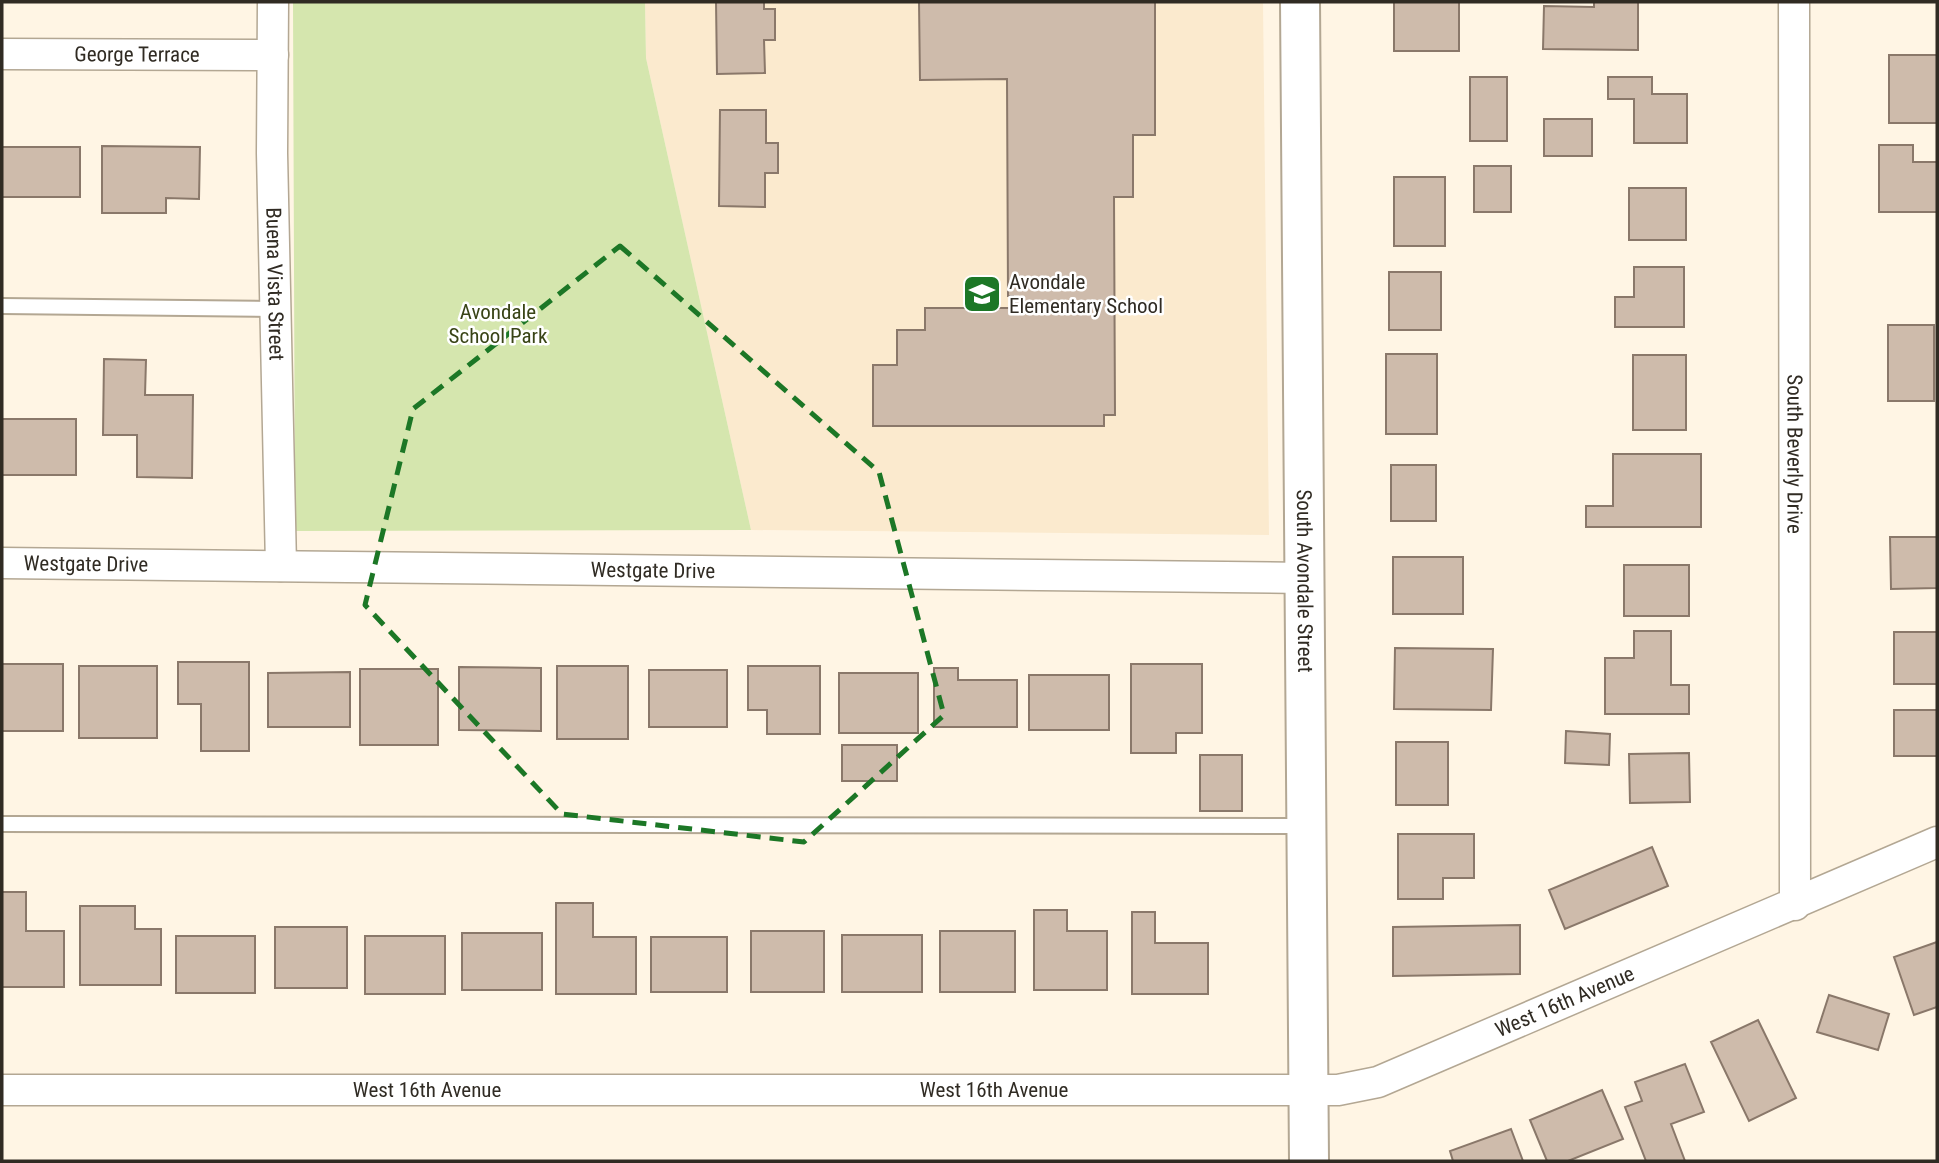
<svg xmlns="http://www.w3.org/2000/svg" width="1939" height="1163" font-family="'Roboto Condensed',sans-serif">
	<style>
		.built { fill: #fbeace }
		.green { fill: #d5e6ae }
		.building { fill: #cebbab; stroke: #8a786a; stroke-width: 2 }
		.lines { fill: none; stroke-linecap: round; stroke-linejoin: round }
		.lane-casing { stroke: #b3a793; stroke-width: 18 }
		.street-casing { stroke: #b3a793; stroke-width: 33 }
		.secondary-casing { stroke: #b3a793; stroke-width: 42 }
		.lane { stroke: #fff; stroke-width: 14 }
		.street { stroke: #fff; stroke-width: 30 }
		.secondary { stroke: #fff; stroke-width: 38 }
		.marked { fill: none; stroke: #1c7726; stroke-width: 5; stroke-dasharray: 14 9; stroke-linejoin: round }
		.labels { text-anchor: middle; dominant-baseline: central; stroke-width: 5; stroke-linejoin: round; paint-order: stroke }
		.street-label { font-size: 21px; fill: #302b23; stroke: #fff }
		.poi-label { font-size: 21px; fill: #302b23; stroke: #fff; text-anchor: start }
		.park-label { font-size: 21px; fill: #394416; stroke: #fff }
	</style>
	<rect width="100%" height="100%" fill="#fff5e4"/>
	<path class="built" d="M 645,2 L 1263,2 L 1269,535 L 751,530 L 646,58 Z"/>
	<path class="green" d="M 293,2 L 645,2 L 646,58 L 751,530 L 295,531 Z"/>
	<path class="building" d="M 716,2 L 764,2 L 764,9 L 775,9 L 775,40 L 764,40 L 765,73 L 717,74 Z
		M 919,2 L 1155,2 L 1155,135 L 1133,135 L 1133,197 L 1114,197 L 1115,415 L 1104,415 L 1104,426 L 873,426 L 873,365 L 897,365 L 897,330 L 925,330 L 925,308 L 1013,308 L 1013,296 L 1008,296 L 1007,79 L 920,80 Z
		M 1394,2 L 1459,2 L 1459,51 L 1394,51 Z
		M 1594,2 L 1638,2 L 1638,50 L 1543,49 L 1544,6 L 1594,7 Z
		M 1889,55 L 1937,55 L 1937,123 L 1889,123 Z
		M 1470,77 L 1507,77 L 1507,141 L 1470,141 Z
		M 1608,77 L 1652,77 L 1652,94 L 1687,94 L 1687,143 L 1634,143 L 1634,99 L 1608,99 Z
		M 720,110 L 766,110 L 766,143 L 778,143 L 778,173 L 765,173 L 765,207 L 719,206 Z
		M 1544,119 L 1592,119 L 1592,156 L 1544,156 Z
		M 1879,145 L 1913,145 L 1913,162 L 1937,162 L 1937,212 L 1879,212 Z
		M 102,146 L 200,147 L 199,199 L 166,198 L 166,213 L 102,213 Z
		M 2,147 L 80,147 L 80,197 L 2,197 Z
		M 1474,166 L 1511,166 L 1511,212 L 1474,212 Z
		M 1394,177 L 1445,177 L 1445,246 L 1394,246 Z
		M 1629,188 L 1686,188 L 1686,240 L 1629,240 Z
		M 1634,267 L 1684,267 L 1684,327 L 1615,327 L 1615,297 L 1634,297 Z
		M 1389,272 L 1441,272 L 1441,330 L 1389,330 Z
		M 1888,325 L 1934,325 L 1934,401 L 1888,401 Z
		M 1386,354 L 1437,354 L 1437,434 L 1386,434 Z
		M 1633,355 L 1686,355 L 1686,430 L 1633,430 Z
		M 104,359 L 146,360 L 145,395 L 193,395 L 192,478 L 137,477 L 137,435 L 103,435 Z
		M 2,419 L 76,419 L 76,475 L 2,475 Z
		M 1613,454 L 1701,454 L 1701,527 L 1586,527 L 1586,506 L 1613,506 Z
		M 1391,465 L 1436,465 L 1436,521 L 1391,521 Z
		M 1890,537 L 1937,537 L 1937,588 L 1891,589 Z
		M 1393,557 L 1463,557 L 1463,614 L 1393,614 Z
		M 1624,565 L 1689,565 L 1689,616 L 1624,616 Z
		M 1634,631 L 1671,631 L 1671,685 L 1689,685 L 1689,714 L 1605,714 L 1605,658 L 1634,658 Z
		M 1894,632 L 1937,632 L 1937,684 L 1894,684 Z
		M 1395,648 L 1493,649 L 1491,710 L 1394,709 Z
		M 178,662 L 249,662 L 249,751 L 201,751 L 201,704 L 178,704 Z
		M 2,664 L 63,664 L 63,731 L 2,731 Z
		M 1131,664 L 1202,664 L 1202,733 L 1176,733 L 1176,753 L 1131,753 Z
		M 79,666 L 157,666 L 157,738 L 79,738 Z
		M 557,666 L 628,666 L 628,739 L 557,739 Z
		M 748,666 L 820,666 L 820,734 L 767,734 L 767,710 L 748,710 Z
		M 459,667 L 541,668 L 541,731 L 459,730 Z
		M 934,668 L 958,668 L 958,680 L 1017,680 L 1017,727 L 934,727 Z
		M 360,669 L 438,669 L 438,745 L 360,745 Z
		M 649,670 L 727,670 L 727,727 L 649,727 Z
		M 350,672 L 350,727 L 268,727 L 268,673 Z
		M 839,673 L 918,673 L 918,733 L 839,733 Z
		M 1029,675 L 1109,675 L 1109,730 L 1029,730 Z
		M 1894,710 L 1937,710 L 1937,756 L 1894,756 Z
		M 1566,731 L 1610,734 L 1609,765 L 1565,763 Z
		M 1396,742 L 1448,742 L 1448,805 L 1396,805 Z
		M 842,745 L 897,745 L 897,781 L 842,781 Z
		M 1689,753 L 1690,802 L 1630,803 L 1629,754 Z
		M 1200,755 L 1242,755 L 1242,811 L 1200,811 Z
		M 1398,834 L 1474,834 L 1474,878 L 1443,878 L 1443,899 L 1398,899 Z
		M 1652,847 L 1668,886 L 1565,929 L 1549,890 Z
		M 2,892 L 26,892 L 26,931 L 64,931 L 64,987 L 2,987 Z
		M 556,903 L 593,903 L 593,937 L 636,937 L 636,994 L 556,994 Z
		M 80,906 L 135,906 L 135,929 L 161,929 L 161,985 L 80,985 Z
		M 1034,910 L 1067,910 L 1067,931 L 1107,931 L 1107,990 L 1034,990 Z
		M 1132,912 L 1155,912 L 1155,943 L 1208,943 L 1208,994 L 1132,994 Z
		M 1520,925 L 1520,974 L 1393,976 L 1393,927 Z
		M 275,927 L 347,927 L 347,988 L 275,988 Z
		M 751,931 L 824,931 L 824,992 L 751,992 Z
		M 940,931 L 1015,931 L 1015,992 L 940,992 Z
		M 462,933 L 542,933 L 542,990 L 462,990 Z
		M 842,935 L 922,935 L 922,992 L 842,992 Z
		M 176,936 L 255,936 L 255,993 L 176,993 Z
		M 365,936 L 445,936 L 445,994 L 365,994 Z
		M 651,937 L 727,937 L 727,992 L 651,992 Z
		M 1937,942 L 1937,1007 L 1914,1015 L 1894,957 Z
		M 1829,995 L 1889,1014 L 1878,1050 L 1817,1032 Z
		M 1758,1020 L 1796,1098 L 1749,1121 L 1711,1042 Z
		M 1685,1064 L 1704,1112 L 1671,1124 L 1685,1161 L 1646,1161 L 1625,1107 L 1642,1101 L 1635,1082 Z
		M 1602,1090 L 1623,1139 L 1568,1161 L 1547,1161 L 1530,1120 Z
		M 1511,1129 L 1523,1161 L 1453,1161 L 1450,1151 Z"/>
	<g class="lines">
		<defs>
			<path id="lane" d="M 2,306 L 275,309
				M 2,824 L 1306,826"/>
			<g id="street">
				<path id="s1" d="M 273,2 L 272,153 L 281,566"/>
				<path id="s2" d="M 1794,2 L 1795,905"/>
				<path id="s3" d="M 2,54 L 273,55"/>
				<path id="s4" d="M 2,563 L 1305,578"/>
				<path id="s5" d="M 2,1090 L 1338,1090 L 1378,1082 L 1937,842"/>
			</g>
			<g id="secondary">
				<path id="s6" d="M 1300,2 L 1309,1161"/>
			</g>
		</defs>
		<use href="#lane" class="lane-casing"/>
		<use href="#street" class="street-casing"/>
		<use href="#secondary" class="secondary-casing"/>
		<use href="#lane" class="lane"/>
		<use href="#street" class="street"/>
		<use href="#secondary" class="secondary"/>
	</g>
	<path class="marked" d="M 620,246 L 879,472 L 944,715 L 804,842 L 562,814 L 365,605 L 413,409 Z"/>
	<defs>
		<symbol id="school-square" viewBox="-11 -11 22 22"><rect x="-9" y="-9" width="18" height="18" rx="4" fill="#1c7726" stroke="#fff"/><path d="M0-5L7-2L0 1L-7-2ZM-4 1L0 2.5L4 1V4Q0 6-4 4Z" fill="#fff"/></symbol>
	</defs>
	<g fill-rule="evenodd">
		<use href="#school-square" x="960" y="272" width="44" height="44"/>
	</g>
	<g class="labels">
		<g class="street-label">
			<text stroke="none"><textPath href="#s3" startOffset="135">George Terrace</textPath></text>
			<text stroke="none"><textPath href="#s1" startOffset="282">Buena Vista Street</textPath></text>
			<text stroke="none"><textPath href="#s2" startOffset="452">South Beverly Drive</textPath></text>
			<text stroke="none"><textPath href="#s4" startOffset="84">Westgate Drive</textPath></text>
			<text stroke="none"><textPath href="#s4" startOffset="651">Westgate Drive</textPath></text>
			<text stroke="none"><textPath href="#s6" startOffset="579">South Avondale Street</textPath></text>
			<text stroke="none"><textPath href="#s5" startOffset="1580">West 16th Avenue</textPath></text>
			<text stroke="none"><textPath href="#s5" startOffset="425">West 16th Avenue</textPath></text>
			<text stroke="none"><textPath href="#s5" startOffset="992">West 16th Avenue</textPath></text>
		</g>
		<g class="poi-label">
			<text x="1009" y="282">Avondale<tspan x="1009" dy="24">Elementary School</tspan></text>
		</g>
		<g class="park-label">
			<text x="498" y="312">Avondale<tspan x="498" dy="24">School Park</tspan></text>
		</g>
	</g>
	<rect width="1939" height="1163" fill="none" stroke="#302b23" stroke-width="7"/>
</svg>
